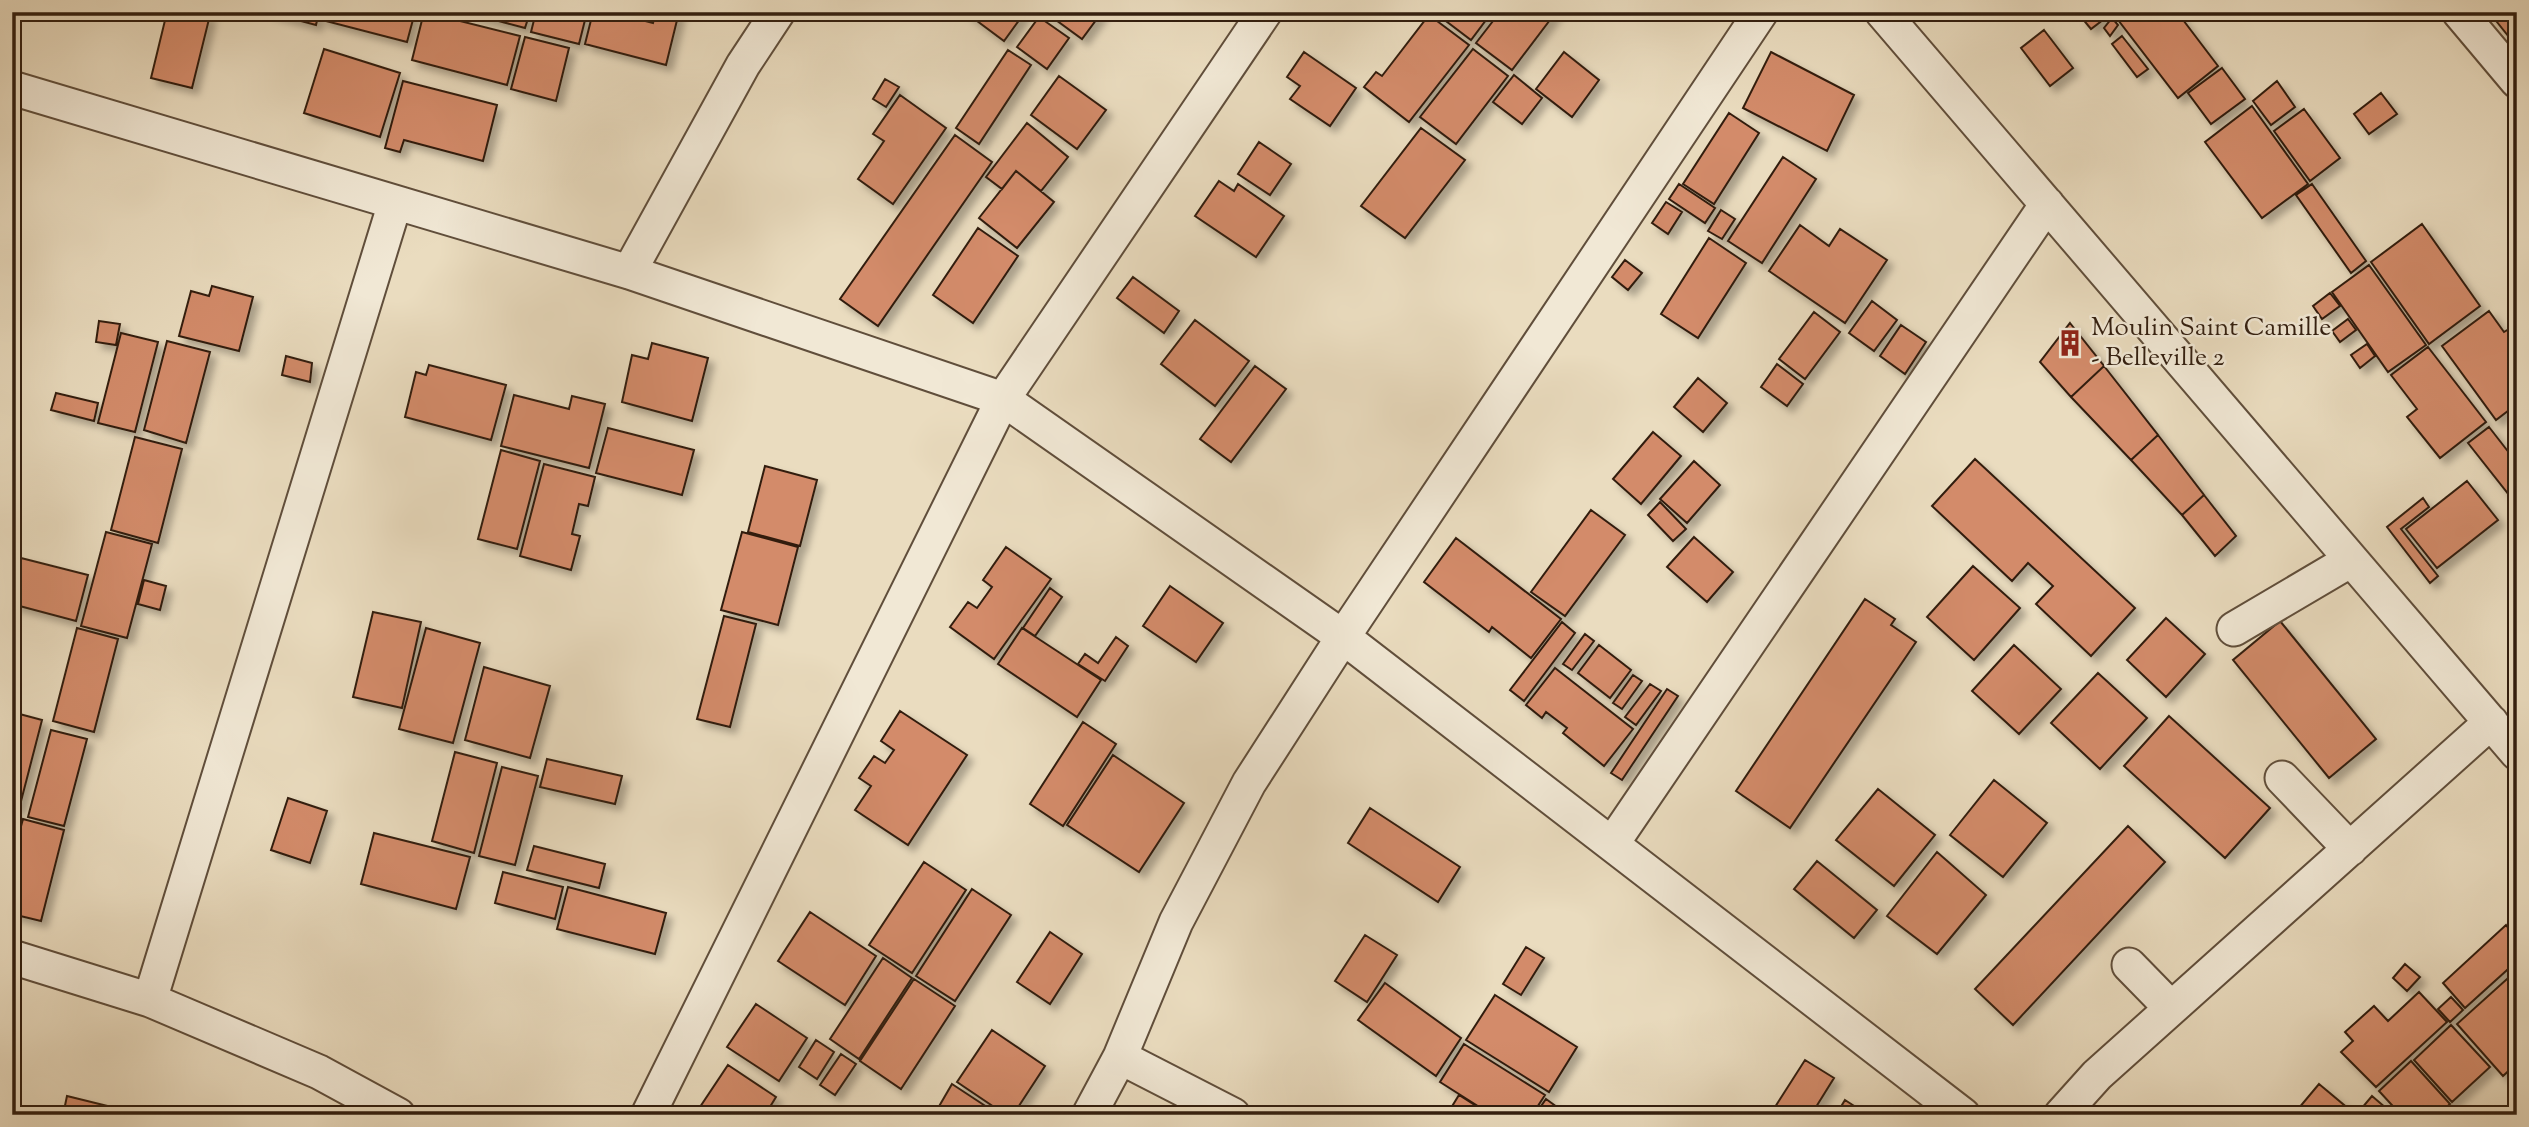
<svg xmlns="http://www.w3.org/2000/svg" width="2529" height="1127" font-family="'Sorts Mill Goudy',serif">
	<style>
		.building { fill: #d38b6b; stroke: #321e0f; stroke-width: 2; filter: url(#shadow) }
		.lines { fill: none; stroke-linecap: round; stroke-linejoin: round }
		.minor-casing { stroke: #604e3b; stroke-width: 37 }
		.minor { stroke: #f1e8d5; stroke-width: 33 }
		.labels { text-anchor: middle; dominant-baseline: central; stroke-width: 5; stroke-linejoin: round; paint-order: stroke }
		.poi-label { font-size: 26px; fill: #321e0f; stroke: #f1e8d5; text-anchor: start }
	</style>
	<defs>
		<filter id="shadow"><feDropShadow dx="6" dy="6" stdDeviation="3.5" flood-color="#0004"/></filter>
	</defs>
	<rect width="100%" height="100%" fill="#eadcbf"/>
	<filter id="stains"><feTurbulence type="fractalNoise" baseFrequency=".00286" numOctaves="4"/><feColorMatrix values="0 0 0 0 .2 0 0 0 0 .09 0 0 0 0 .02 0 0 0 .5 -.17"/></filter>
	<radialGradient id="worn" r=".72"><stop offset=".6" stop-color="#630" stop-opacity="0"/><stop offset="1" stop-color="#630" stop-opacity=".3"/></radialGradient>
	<path class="building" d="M 167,12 L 210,15 L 192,88 L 151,78 Z
		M 267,12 L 319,12 L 316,25 Z
		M 323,12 L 415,12 L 407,42 L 322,20 Z
		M 424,12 L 520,36 L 507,85 L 412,60 Z
		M 465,12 L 530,12 L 525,28 Z
		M 536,12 L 587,12 L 579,44 L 531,32 Z
		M 593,12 L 611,12 L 653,23 L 656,12 L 679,12 L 666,65 L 585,44 Z
		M 965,12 L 1025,12 L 1004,41 Z
		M 1045,12 L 1102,12 L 1082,39 Z
		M 1440,12 L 1492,12 L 1471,40 L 1438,15 Z
		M 1500,12 L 1556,12 L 1512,70 L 1476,43 Z
		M 2087,12 L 2105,12 L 2108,16 L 2091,29 L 2081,17 Z
		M 2112,12 L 2177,12 L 2218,66 L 2178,98 Z
		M 2489,12 L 2517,12 L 2517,47 Z
		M 1429,15 L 1469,45 L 1409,122 L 1364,87 L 1376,72 L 1382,76 Z
		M 1039,17 L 1069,38 L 1047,69 L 1017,47 Z
		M 2112,18 L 2118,25 L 2110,36 L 2104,28 Z
		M 2044,30 L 2073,68 L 2050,86 L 2021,48 Z
		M 2122,36 L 2148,69 L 2137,77 L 2112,44 Z
		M 525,37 L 569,48 L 556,101 L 511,89 Z
		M 324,49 L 400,73 L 380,137 L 304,113 Z
		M 1473,49 L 1508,76 L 1456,144 L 1420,117 Z
		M 1008,50 L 1031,65 L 979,144 L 956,128 Z
		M 1304,52 L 1356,88 L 1330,126 L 1290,99 L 1300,86 L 1287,77 Z
		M 1564,52 L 1599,80 L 1572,117 L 1536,89 Z
		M 1771,52 L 1854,95 L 1827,151 L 1743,108 Z
		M 2222,68 L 2245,99 L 2211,124 L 2188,93 Z
		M 1514,75 L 1542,98 L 1522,124 L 1493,102 Z
		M 1059,76 L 1106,110 L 1077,149 L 1031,115 Z
		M 885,79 L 899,87 L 886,107 L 873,99 Z
		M 403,81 L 497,105 L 483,161 L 404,140 L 400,152 L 385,148 Z
		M 2277,81 L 2295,107 L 2271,125 L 2253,101 Z
		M 2381,93 L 2397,114 L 2369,134 L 2354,114 Z
		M 900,95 L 946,128 L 893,204 L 858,179 L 884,141 L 873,134 Z
		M 2252,106 L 2308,184 L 2262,218 L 2205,142 Z
		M 2304,109 L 2340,158 L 2310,181 L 2274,131 Z
		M 1729,113 L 1759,133 L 1714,204 L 1683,184 Z
		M 1027,123 L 1068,157 L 1041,191 L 1016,171 L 1002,189 L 986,177 Z
		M 1421,128 L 1465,160 L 1405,238 L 1361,206 Z
		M 955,135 L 992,162 L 878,326 L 840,299 Z
		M 1259,142 L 1291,164 L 1270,195 L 1238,174 Z
		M 1783,157 L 1816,179 L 1762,263 L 1728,241 Z
		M 1016,171 L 1054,202 L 1017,248 L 979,218 Z
		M 1219,181 L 1234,191 L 1238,184 L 1284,216 L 1256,257 L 1195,216 Z
		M 1679,184 L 1715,208 L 1705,223 L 1669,199 Z
		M 2312,184 L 2366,261 L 2351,273 L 2296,195 Z
		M 1666,202 L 1682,212 L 1668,234 L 1652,223 Z
		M 1721,210 L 1735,219 L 1722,239 L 1708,231 Z
		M 2422,224 L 2480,306 L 2429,344 L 2371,262 Z
		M 1800,225 L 1829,246 L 1840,229 L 1887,260 L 1845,323 L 1769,271 Z
		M 978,228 L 1018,256 L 973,323 L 933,295 Z
		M 1709,238 L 1746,263 L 1698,338 L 1661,314 Z
		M 1625,260 L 1642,273 L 1628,290 L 1612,277 Z
		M 2369,265 L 2426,345 L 2388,372 L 2332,292 Z
		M 1133,277 L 1179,311 L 1164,333 L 1117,298 Z
		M 212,286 L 253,297 L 239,351 L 179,336 L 191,291 L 209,296 Z
		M 2330,293 L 2340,306 L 2322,319 L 2313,306 Z
		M 1872,301 L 1897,320 L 1874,351 L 1849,333 Z
		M 2489,311 L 2504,332 L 2509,329 L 2517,340 L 2517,404 L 2496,420 L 2442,346 Z
		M 1814,312 L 1840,332 L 1805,379 L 1779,359 Z
		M 2348,319 L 2356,330 L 2340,342 L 2332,331 Z
		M 1195,320 L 1249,361 L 1215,406 L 1161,364 Z
		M 99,321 L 120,324 L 116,345 L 96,342 Z
		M 2070,323 L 2104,366 L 2071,397 L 2040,362 Z
		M 1901,325 L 1926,342 L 1905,374 L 1880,356 Z
		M 121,333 L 158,342 L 135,432 L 98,423 Z
		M 167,341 L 210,352 L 186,443 L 144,430 Z
		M 652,343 L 708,358 L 692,421 L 622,402 L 632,355 L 648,359 Z
		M 2367,344 L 2375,356 L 2360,368 L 2351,355 Z
		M 2428,347 L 2486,422 L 2440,458 L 2407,417 L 2417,409 L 2391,375 Z
		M 286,356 L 312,363 L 310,382 L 282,375 Z
		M 1777,364 L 1803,384 L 1787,406 L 1761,387 Z
		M 429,365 L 506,385 L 491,440 L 405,417 L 416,372 L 426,375 Z
		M 1255,366 L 1286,389 L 1231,462 L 1200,439 Z
		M 2104,366 L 2158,435 L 2131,460 L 2071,397 Z
		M 1698,378 L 1727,403 L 1703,432 L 1674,407 Z
		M 56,393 L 98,403 L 94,421 L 51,410 Z
		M 514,395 L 569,409 L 572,396 L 605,404 L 589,468 L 501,446 Z
		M 2489,427 L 2517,463 L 2517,505 L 2468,443 Z
		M 608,428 L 694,450 L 682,495 L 596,473 Z
		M 1653,432 L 1681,456 L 1641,504 L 1613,479 Z
		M 2158,435 L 2204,495 L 2182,515 L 2131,460 Z
		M 135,437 L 182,449 L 158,543 L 111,530 Z
		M 501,450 L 540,461 L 517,549 L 478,539 Z
		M 1975,459 L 2135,608 L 2091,656 L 2036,604 L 2053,586 L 2028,563 L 2012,581 L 1932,506 Z
		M 1694,461 L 1720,485 L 1687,523 L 1660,499 Z
		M 544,464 L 595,477 L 588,506 L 579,504 L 572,534 L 580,536 L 571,570 L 520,556 Z
		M 765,466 L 817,480 L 800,546 L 748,532 Z
		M 2467,481 L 2498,520 L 2437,568 L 2406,529 Z
		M 2204,495 L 2236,536 L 2215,556 L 2182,515 Z
		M 2423,498 L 2429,507 L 2401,529 L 2438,576 L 2430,583 L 2387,527 Z
		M 1660,502 L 1686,529 L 1673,541 L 1648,515 Z
		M 1591,510 L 1625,535 L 1565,616 L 1531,592 Z
		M 106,532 L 152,544 L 127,638 L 81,626 Z
		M 742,532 L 798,547 L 778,625 L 721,610 Z
		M 1694,537 L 1733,572 L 1707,602 L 1667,567 Z
		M 1456,538 L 1561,619 L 1531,658 L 1492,627 L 1489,632 L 1424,582 Z
		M 1006,547 L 1051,579 L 994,659 L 950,627 L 968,602 L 977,608 L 992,587 L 983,580 Z
		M 21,558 L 88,575 L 76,621 L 12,604 Z
		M 1973,566 L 2020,608 L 1974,660 L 1927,617 Z
		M 144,580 L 166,586 L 160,610 L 138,604 Z
		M 1170,586 L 1223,623 L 1196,662 L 1143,626 Z
		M 1050,588 L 1062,597 L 1035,636 L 1023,628 Z
		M 1865,599 L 1895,619 L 1891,625 L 1916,642 L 1790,828 L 1736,791 Z
		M 373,612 L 421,622 L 402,708 L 353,697 Z
		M 724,616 L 756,624 L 730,727 L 697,719 Z
		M 2166,618 L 2205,654 L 2166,697 L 2127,660 Z
		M 2280,621 L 2376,739 L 2329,778 L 2233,660 Z
		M 1562,622 L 1575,633 L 1524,701 L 1510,690 Z
		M 77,628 L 118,639 L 94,732 L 53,721 Z
		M 426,628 L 480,643 L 453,743 L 399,729 Z
		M 1022,628 L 1101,680 L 1077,717 L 998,664 Z
		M 1585,634 L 1594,641 L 1572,670 L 1563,664 Z
		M 1116,637 L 1128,646 L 1105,681 L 1078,664 L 1085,654 L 1098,663 Z
		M 1599,645 L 1631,670 L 1610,698 L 1578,673 Z
		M 2014,645 L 2061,689 L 2019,734 L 1972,691 Z
		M 484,667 L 550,686 L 530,758 L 465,740 Z
		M 1555,668 L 1633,729 L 1604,766 L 1563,733 L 1567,728 L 1546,712 L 1542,718 L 1526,705 Z
		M 2098,673 L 2147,718 L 2100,769 L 2051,723 Z
		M 1633,675 L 1642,681 L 1622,709 L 1613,703 Z
		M 1650,684 L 1661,691 L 1636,725 L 1625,717 Z
		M 1667,689 L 1678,696 L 1622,780 L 1611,773 Z
		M 900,711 L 967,755 L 908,845 L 855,810 L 871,786 L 859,778 L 874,756 L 885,763 L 894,750 L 881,741 Z
		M 12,712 L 42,720 L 19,809 L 12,807 Z
		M 2169,716 L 2270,808 L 2225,858 L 2124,766 Z
		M 1083,722 L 1116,744 L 1063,826 L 1030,804 Z
		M 51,730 L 87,739 L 64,826 L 28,817 Z
		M 455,752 L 497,763 L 474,853 L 432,841 Z
		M 1113,755 L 1184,803 L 1139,872 L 1067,825 Z
		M 547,759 L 622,776 L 615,804 L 540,787 Z
		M 502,767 L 538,776 L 515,865 L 479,856 Z
		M 1994,780 L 2047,823 L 2003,877 L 1950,835 Z
		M 1878,789 L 1935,835 L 1894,886 L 1836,840 Z
		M 288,798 L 327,811 L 310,863 L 271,850 Z
		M 1370,808 L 1460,867 L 1438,902 L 1348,843 Z
		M 12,814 L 20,816 L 12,841 Z
		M 23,819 L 64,830 L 41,921 L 12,914 L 12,859 Z
		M 2128,826 L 2165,862 L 2013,1025 L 1975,989 Z
		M 374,833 L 470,857 L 456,909 L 361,884 Z
		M 534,846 L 605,864 L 599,888 L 527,870 Z
		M 1937,852 L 1986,895 L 1937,954 L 1887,916 Z
		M 1817,861 L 1877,910 L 1854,938 L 1794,889 Z
		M 924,862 L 966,890 L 912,973 L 869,945 Z
		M 503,872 L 563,887 L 555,919 L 495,903 Z
		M 568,887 L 666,913 L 655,954 L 557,929 Z
		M 972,889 L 1011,915 L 955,1001 L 916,976 Z
		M 810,912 L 876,956 L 845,1005 L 778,961 Z
		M 2506,925 L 2517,940 L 2517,961 L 2465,1008 L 2443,983 Z
		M 1050,932 L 1082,954 L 1050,1004 L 1017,982 Z
		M 1365,935 L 1397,955 L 1367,1002 L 1335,981 Z
		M 1526,947 L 1544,958 L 1521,995 L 1503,984 Z
		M 883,958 L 912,978 L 859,1059 L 830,1039 Z
		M 2405,964 L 2420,977 L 2407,991 L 2393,978 Z
		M 2517,970 L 2517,1063 L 2503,1076 L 2457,1024 Z
		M 914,979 L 955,1006 L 901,1089 L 860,1061 Z
		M 1385,983 L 1461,1038 L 1436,1076 L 1358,1020 Z
		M 2419,992 L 2447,1022 L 2376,1087 L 2341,1052 L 2353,1041 L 2345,1032 L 2374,1006 L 2388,1021 Z
		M 1495,995 L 1577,1047 L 1549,1092 L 1466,1040 Z
		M 2451,997 L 2463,1010 L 2450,1022 L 2438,1009 Z
		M 756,1004 L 807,1038 L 779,1081 L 727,1047 Z
		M 2451,1025 L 2490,1067 L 2452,1102 L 2414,1060 Z
		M 992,1030 L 1045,1066 L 1013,1115 L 1006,1115 L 957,1082 Z
		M 816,1040 L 834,1052 L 817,1079 L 799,1067 Z
		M 1464,1044 L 1545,1095 L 1532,1115 L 1492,1115 L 1440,1082 Z
		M 841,1054 L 856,1064 L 835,1095 L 820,1085 Z
		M 1805,1060 L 1834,1078 L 1811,1115 L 1786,1115 L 1775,1107 Z
		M 2411,1061 L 2450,1104 L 2438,1115 L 2401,1115 L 2379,1091 Z
		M 728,1065 L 776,1097 L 765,1115 L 706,1115 L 698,1110 Z
		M 952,1084 L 999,1115 L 934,1115 Z
		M 2319,1084 L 2350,1110 L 2346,1115 L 2293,1115 Z
		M 1459,1095 L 1484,1111 L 1481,1115 L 1461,1115 L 1451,1108 Z
		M 67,1096 L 144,1115 L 63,1115 Z
		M 2372,1096 L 2394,1115 L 2356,1115 Z
		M 1546,1099 L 1568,1115 L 1535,1115 Z
		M 1845,1100 L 1868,1115 L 1836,1115 Z
		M 2514,1105 L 2517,1115 L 2502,1115 Z"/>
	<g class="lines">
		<defs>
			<path id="minor" d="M 1882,12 L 2517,753
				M 2459,12 L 2517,81
				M 12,88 L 629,272 L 1003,399 L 1343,637 L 1963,1115
				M 629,272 L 743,65 L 778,12
				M 2234,629 L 2351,560
				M 2282,778 L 2350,849
				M 1612,844 L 2047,204
				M 12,957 L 150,1000 L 319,1072 L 398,1115
				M 2129,965 L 2171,1008
				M 150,1000 L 395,203
				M 1120,1057 L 1233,1115
				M 648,1115 L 1003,399 L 1265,12
				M 1089,1115 L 1120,1057 L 1176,922 L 1249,783 L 1343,637 L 1761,12
				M 2061,1115 L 2097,1075 L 2491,722"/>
		</defs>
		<use href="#minor" class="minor-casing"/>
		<use href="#minor" class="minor"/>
	</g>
	<defs>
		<symbol id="building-bare" viewBox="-9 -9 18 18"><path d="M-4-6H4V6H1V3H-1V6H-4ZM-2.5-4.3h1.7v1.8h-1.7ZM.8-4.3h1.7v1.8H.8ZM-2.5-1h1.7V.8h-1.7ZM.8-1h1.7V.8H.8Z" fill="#8f2418" stroke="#f1e8d5" stroke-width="2.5" paint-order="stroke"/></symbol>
	</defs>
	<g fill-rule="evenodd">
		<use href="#building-bare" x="2051" y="324" width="38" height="38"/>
	</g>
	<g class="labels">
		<g class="poi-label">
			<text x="2091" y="328">Moulin Saint Camille<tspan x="2091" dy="30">- Belleville 2</tspan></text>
		</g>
	</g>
	<rect width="2529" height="1127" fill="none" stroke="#eadcbf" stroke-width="42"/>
	<rect x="14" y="14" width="2501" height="1099" fill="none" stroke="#321e0f" stroke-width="3.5"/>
	<rect x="21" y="21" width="2487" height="1085" fill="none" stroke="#321e0f" stroke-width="2"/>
	<rect width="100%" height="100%" filter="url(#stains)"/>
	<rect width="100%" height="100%" fill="url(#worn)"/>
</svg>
